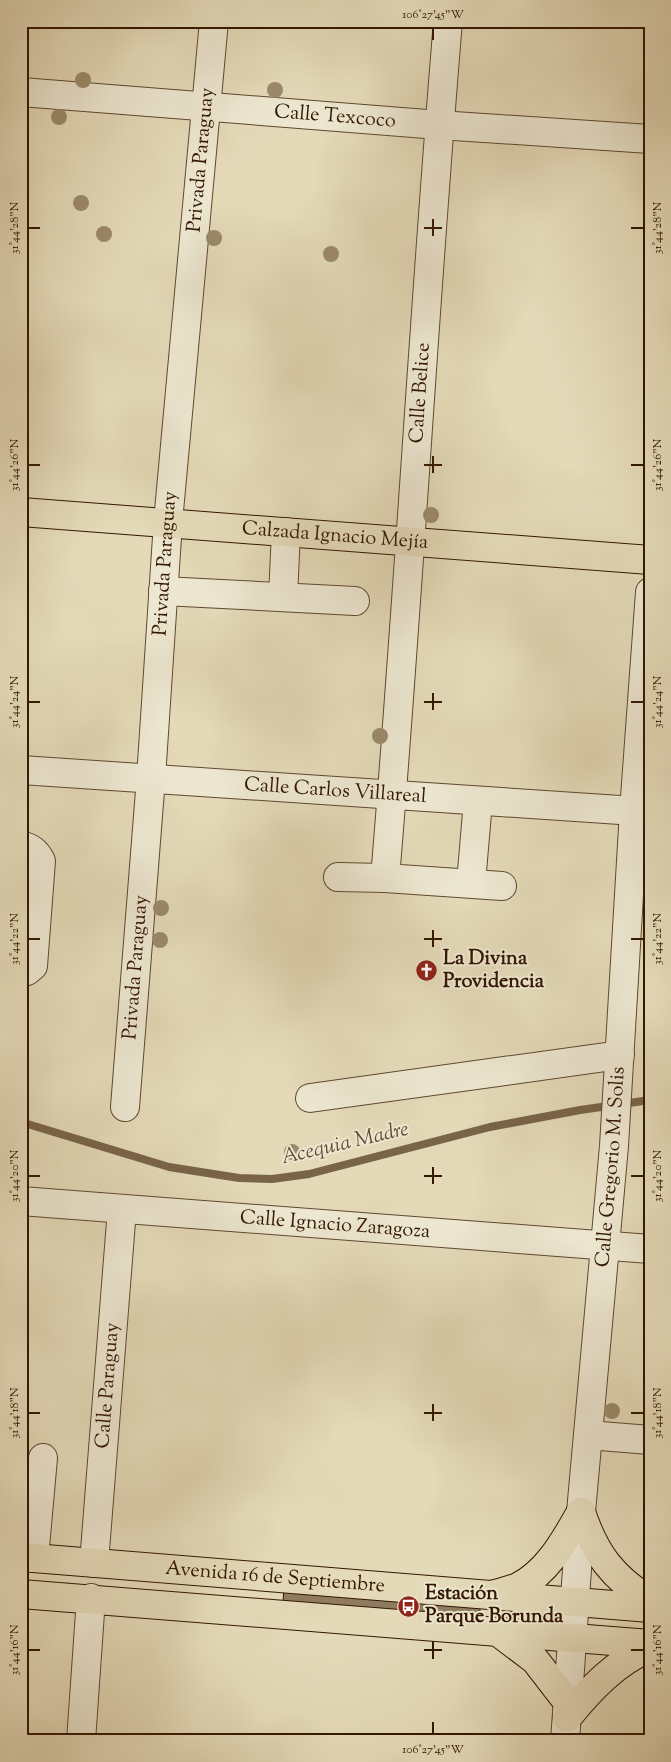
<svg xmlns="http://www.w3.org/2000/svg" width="671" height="1762" font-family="'Sorts Mill Goudy',serif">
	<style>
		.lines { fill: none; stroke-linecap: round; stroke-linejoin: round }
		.stream { stroke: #796449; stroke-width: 8 }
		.building { fill: #8f7c60; stroke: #331700 }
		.minor-casing { stroke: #5f482e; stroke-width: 30 }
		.major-casing { stroke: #331700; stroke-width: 30 }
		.minor { stroke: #ede7d1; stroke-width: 28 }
		.major { stroke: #e4dab8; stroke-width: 28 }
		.tree { fill: #9b8a6c }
		.ticks { fill: none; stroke: #331700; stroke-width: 2 }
		.labels { text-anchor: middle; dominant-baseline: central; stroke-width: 4; stroke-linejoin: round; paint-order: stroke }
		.street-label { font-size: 20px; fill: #331700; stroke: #ede7d1 }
		.poi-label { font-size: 20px; font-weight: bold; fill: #331700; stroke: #ede7d1; text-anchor: start }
		.water-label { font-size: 21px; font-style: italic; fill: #624b30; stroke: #ede7d1 }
		.neatline { fill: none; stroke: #331700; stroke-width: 2 }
		.ticks-label { font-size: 12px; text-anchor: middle; fill: #331700 }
	</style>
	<rect width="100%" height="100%" fill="#e4dab8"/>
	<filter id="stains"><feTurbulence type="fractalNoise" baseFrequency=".004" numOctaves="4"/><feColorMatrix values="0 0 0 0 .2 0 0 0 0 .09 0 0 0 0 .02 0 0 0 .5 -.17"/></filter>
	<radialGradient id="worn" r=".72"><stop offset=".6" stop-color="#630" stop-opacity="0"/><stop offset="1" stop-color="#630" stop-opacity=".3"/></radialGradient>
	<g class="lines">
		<path class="stream" d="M 21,1122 L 169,1167 L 239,1178 L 272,1179 L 309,1174 L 490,1127 L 580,1110 L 650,1100"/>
	</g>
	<path class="building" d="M 284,1587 L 480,1602 L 480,1610 L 479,1618 L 283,1602 Z
		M 648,1705 L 650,1705 L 650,1741 L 644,1741 Z"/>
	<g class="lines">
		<defs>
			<g id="minor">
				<path d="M 448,21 C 424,307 409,593 385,878 L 502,886"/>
				<path id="s1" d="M 21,92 L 439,125 L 650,139"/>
				<path d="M 163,591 L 355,601"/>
				<path d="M 283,597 L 286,532"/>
				<path id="s2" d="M 21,770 L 650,812"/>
				<path d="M 21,845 C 31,848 36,851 41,861 L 33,966 L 27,971 L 21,973"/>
				<path d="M 338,877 L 385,878"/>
				<path d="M 471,883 L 478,801"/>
				<path d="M 310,1098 L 620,1055"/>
				<path id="s3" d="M 125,1107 L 151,778 L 168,522 L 214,21"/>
				<path id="s4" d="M 21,1201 L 650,1249"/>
				<path d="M 588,1435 L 650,1440"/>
				<path d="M 34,1558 L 43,1458"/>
				<path id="s5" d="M 94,1563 L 122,1209"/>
				<path d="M 81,1741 L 91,1598"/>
				<path id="s6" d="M 565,1741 L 581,1512 L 614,1146 L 634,811 L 650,592"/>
			</g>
			<g id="major">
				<path id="s7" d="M 21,512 L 650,560"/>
				<path d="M 581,1512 C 595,1554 612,1577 650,1601"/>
				<path id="s8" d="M 21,1557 L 650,1608"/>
				<path d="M 21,1594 L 650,1644"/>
				<path d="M 495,1594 C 502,1592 511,1590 518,1587 C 548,1572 565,1540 581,1512"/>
				<path d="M 498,1632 L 535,1660 L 569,1704"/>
				<path d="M 567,1718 C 591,1688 615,1663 650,1647"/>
			</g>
		</defs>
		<use href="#minor" class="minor-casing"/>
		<use href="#major" class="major-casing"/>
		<use href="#minor" class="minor"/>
		<use href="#major" class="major"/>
	</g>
	<g class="tree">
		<circle cx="83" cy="80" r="8"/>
		<circle cx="275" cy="90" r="8"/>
		<circle cx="59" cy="117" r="8"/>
		<circle cx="81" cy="203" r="8"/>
		<circle cx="104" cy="234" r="8"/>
		<circle cx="214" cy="238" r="8"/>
		<circle cx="331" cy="254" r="8"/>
		<circle cx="431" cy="515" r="8"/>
		<circle cx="380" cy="736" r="8"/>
		<circle cx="161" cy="908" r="8"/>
		<circle cx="160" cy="940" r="8"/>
		<circle cx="292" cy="1152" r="8"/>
		<circle cx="612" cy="1411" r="8"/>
	</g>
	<path class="ticks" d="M 433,28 L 433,40M 433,219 L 433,236M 28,228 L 40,228M 424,228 L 442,228M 631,228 L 644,228M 433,456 L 433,473M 28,465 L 40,465M 424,465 L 442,465M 631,465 L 644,465M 433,693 L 433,710M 28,702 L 40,702M 424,702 L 442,702M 631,702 L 644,702M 433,930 L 433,947M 28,939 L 40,939M 424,939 L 442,939M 631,939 L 644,939M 433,1167 L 433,1184M 28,1176 L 40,1176M 424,1176 L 442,1176M 631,1176 L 644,1176M 433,1404 L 433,1421M 28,1413 L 40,1413M 424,1413 L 442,1413M 631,1413 L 644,1413M 433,1641 L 433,1659M 28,1650 L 40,1650M 424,1650 L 442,1650M 631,1650 L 644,1650M 433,1722 L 433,1734"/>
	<defs>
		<symbol id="church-disc" viewBox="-11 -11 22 22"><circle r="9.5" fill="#8f2418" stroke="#ede7d1"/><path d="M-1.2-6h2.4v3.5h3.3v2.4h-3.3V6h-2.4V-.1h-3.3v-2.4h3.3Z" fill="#fff"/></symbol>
		<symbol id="bus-disc" viewBox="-11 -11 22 22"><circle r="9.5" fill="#8f2418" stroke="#ede7d1"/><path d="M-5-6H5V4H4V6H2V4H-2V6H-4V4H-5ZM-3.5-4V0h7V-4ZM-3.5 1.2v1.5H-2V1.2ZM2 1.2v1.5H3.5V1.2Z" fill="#fff"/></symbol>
	</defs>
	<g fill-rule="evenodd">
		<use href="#church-disc" x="414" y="958" width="25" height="25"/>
		<use href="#bus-disc" x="396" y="1594" width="25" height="25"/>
	</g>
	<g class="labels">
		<g class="street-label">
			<text stroke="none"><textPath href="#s1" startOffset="315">Calle Texcoco</textPath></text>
			<text stroke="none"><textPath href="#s3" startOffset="950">Privada Paraguay</textPath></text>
			<text transform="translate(421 393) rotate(-86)">Calle Belice</text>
			<text stroke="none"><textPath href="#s7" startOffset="315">Calzada Ignacio Mejía</textPath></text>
			<text stroke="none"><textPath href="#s3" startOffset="545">Privada Paraguay</textPath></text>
			<text stroke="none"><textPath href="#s2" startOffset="315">Calle Carlos Villareal</textPath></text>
			<text stroke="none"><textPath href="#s3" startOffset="140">Privada Paraguay</textPath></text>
			<text stroke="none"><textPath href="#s6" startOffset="576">Calle Gregorio M. Solis</textPath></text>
			<text stroke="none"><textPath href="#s4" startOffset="315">Calle Ignacio Zaragoza</textPath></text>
			<text stroke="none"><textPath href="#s5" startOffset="178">Calle Paraguay</textPath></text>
			<text stroke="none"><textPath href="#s8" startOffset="255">Avenida 16 de Septiembre</textPath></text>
		</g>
		<g class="poi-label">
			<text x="443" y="959">La Divina<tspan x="443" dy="23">Providencia</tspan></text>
			<text x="425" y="1594">Estación<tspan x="425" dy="23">Parque Borunda</tspan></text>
		</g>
		<g class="water-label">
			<text transform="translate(345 1144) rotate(-13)">Acequia Madre</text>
		</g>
	</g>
	<rect width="671" height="1762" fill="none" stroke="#e4dab8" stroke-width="55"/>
	<rect x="28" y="28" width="616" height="1706" class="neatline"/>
	<g class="ticks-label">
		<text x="433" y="18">106°27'45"W</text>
		<text transform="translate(14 228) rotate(-90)" y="4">31°44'28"N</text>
		<text transform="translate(657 228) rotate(-90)" y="4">31°44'28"N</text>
		<text transform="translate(14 465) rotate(-90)" y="4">31°44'26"N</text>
		<text transform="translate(657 465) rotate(-90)" y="4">31°44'26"N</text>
		<text transform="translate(14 702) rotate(-90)" y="4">31°44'24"N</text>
		<text transform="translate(657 702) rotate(-90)" y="4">31°44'24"N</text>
		<text transform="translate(14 939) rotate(-90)" y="4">31°44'22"N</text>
		<text transform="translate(657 939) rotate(-90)" y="4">31°44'22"N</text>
		<text transform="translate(14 1176) rotate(-90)" y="4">31°44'20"N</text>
		<text transform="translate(657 1176) rotate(-90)" y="4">31°44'20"N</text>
		<text transform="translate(14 1413) rotate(-90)" y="4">31°44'18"N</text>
		<text transform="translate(657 1413) rotate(-90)" y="4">31°44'18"N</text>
		<text transform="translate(14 1650) rotate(-90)" y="4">31°44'16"N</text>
		<text transform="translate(657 1650) rotate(-90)" y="4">31°44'16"N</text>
		<text x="433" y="1753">106°27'45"W</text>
	</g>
	<rect width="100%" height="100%" filter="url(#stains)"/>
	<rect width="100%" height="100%" fill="url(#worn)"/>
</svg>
